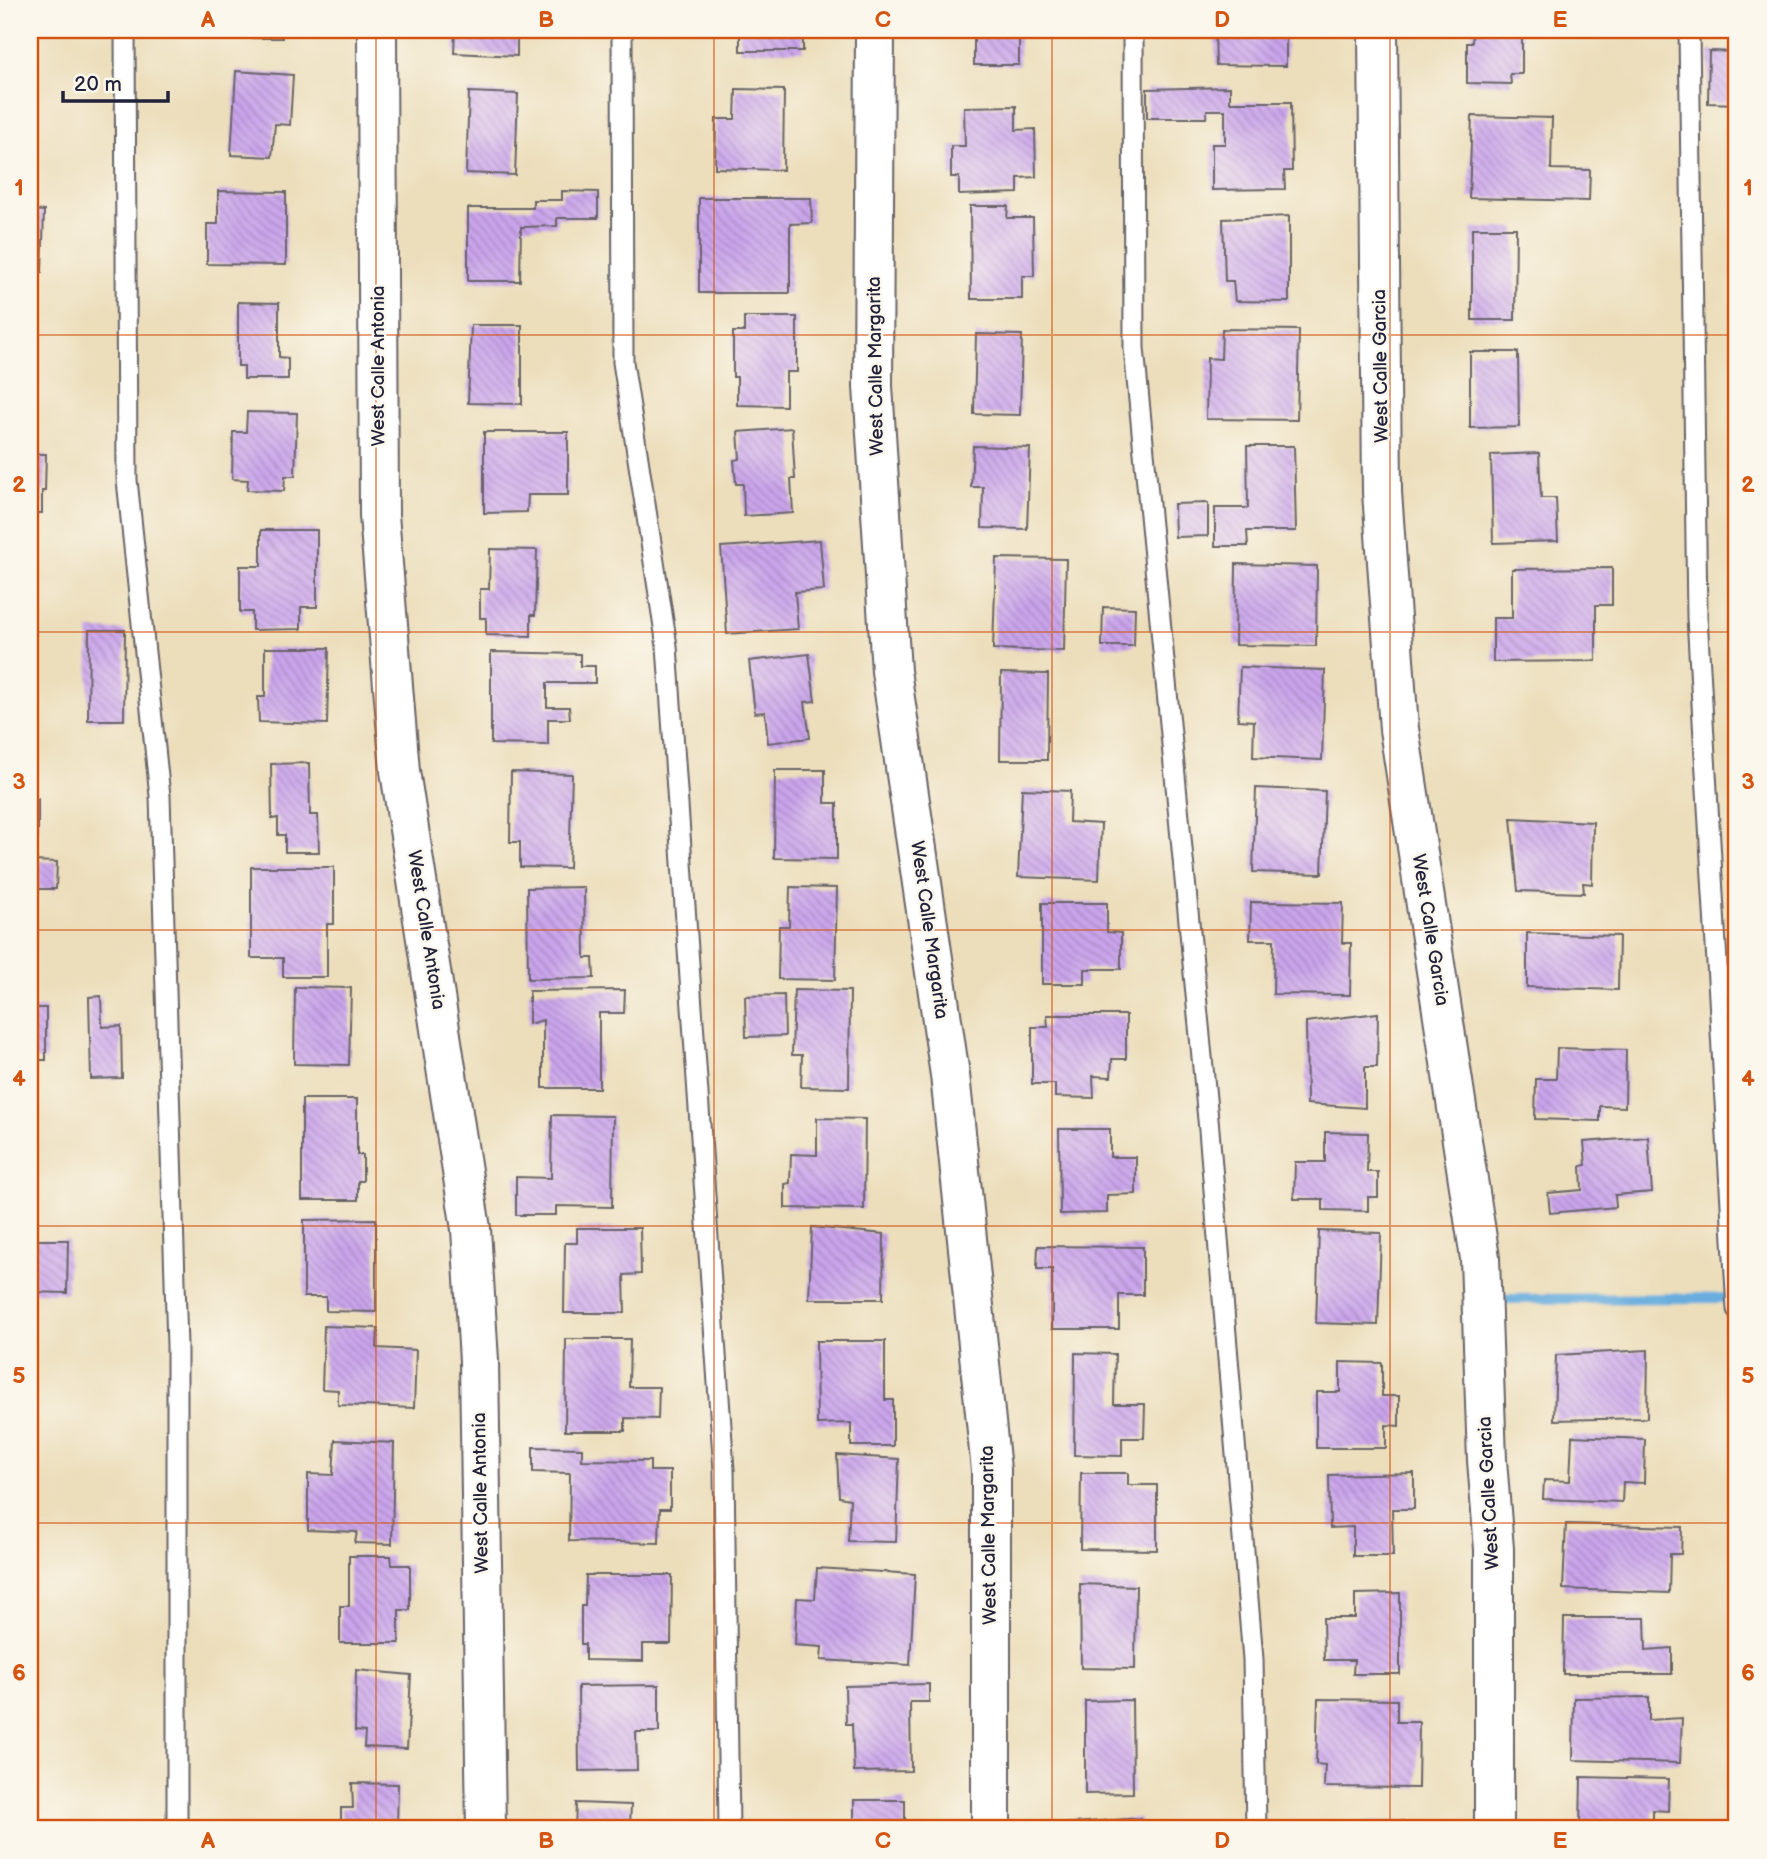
<svg xmlns="http://www.w3.org/2000/svg" width="1767" height="1859" font-family="'Balsamiq Sans',sans-serif">
	<style>
		.lines { fill: none; stroke-linecap: round; stroke-linejoin: round }
		.stream { stroke: #68adde; stroke-width: 10 }
		.building { fill: url(#building-back-hatch) }
		.lane-casing { stroke: #696468; stroke-width: 23 }
		.street-casing { stroke: #696468; stroke-width: 42 }
		.lane { stroke: #fff; stroke-width: 19 }
		.street { stroke: #fff; stroke-width: 38 }
		.grid { fill: none; stroke: #d45411; stroke-width: 2; stroke-opacity: 0.55 }
		.labels { text-anchor: middle; dominant-baseline: central; stroke-width: 5; stroke-linejoin: round; paint-order: stroke }
		.street-label { font-size: 19px; fill: #22223b; stroke: #fbf7ec }
		.neatline { fill: none; stroke: #d45411; stroke-width: 2.5 }
		.grid-label { font-size: 23px; text-anchor: middle; font-weight: bold; fill: #d45411 }
	</style>
	<defs>
		<pattern id="building-back-hatch" width="6" height="6" patternUnits="userSpaceOnUse" patternTransform="scale(1.75)"><rect width="6" height="6" fill="#cba5ec"/><path d="M-1 5l2 2M0 0l6 6M5-1l2 2" fill="none" stroke="#a486c0"/></pattern>
	</defs>
	<rect width="100%" height="100%" fill="#fbf7ec"/>
	<filter id="ink" filterUnits="userSpaceOnUse"><feTurbulence type="fractalNoise" baseFrequency=".0143" numOctaves="2"/><feDisplacementMap in="SourceGraphic" scale="14" xChannelSelector="R" yChannelSelector="G"/><feConvolveMatrix kernelMatrix="1 2 1 2 8 2 1 2 1" color-interpolation-filters="sRGB"/></filter>
	<filter id="wash" filterUnits="userSpaceOnUse"><feTurbulence type="fractalNoise" baseFrequency=".00686" numOctaves="4" result="noise"/><feDisplacementMap in="SourceGraphic" scale="28" xChannelSelector="R" yChannelSelector="G"/><feGaussianBlur stdDeviation="1.57" result="paint"/><feColorMatrix in="noise" values="0 0 0 0 0 0 0 0 0 0 0 0 0 0 0 0 0 1.4 0 .05"/><feComposite in="paint" operator="in"/></filter>
	<g filter="url(#wash)">
		<rect width="100%" height="100%" fill="#ecdebb"/>
		<g class="lines">
			<path class="stream" d="M 1502,1299 L 1737,1298"/>
		</g>
		<g id="blocks">
			<path class="building" d="M 241,30 L 282,30 L 282,38 L 241,38 Z
				M 455,30 L 517,30 L 517,56 L 454,53 Z
				M 740,30 L 803,30 L 803,51 L 740,51 Z
				M 974,30 L 1019,30 L 1019,65 L 974,65 Z
				M 1215,30 L 1286,30 L 1286,66 L 1216,65 Z
				M 1473,30 L 1522,30 L 1522,74 L 1510,74 L 1511,84 L 1467,83 L 1467,43 L 1472,43 Z
				M 1709,51 L 1737,52 L 1737,104 L 1708,103 Z
				M 236,71 L 293,75 L 290,125 L 275,124 L 272,157 L 231,155 Z
				M 1230,87 L 1230,102 L 1291,102 L 1292,171 L 1284,171 L 1285,189 L 1212,190 L 1212,144 L 1225,144 L 1225,110 L 1207,110 L 1206,118 L 1147,118 L 1147,89 Z
				M 736,89 L 784,90 L 783,170 L 715,168 L 716,119 L 735,119 Z
				M 469,92 L 518,94 L 515,175 L 466,173 Z
				M 1016,106 L 1016,130 L 1035,129 L 1036,177 L 1018,178 L 1018,193 L 959,195 L 959,177 L 951,177 L 951,146 L 965,146 L 964,107 Z
				M 1472,116 L 1552,118 L 1551,169 L 1590,170 L 1589,201 L 1469,198 Z
				M 218,191 L 286,192 L 286,265 L 207,264 L 207,224 L 218,224 Z
				M 562,191 L 598,192 L 598,218 L 557,218 L 557,226 L 521,227 L 520,281 L 468,281 L 468,208 L 533,208 L 533,200 L 562,200 Z
				M 699,198 L 811,198 L 812,223 L 790,224 L 790,293 L 699,293 Z
				M 970,206 L 1008,206 L 1007,218 L 1033,218 L 1034,276 L 1022,276 L 1022,299 L 971,299 Z
				M 30,210 L 44,211 L 42,272 L 30,272 Z
				M 1289,216 L 1289,302 L 1235,301 L 1233,281 L 1225,281 L 1223,219 Z
				M 1472,228 L 1516,228 L 1515,320 L 1472,320 Z
				M 238,302 L 279,303 L 279,357 L 288,358 L 288,379 L 244,379 L 244,366 L 238,366 Z
				M 744,317 L 797,317 L 797,372 L 786,372 L 786,406 L 737,405 L 737,377 L 733,377 L 733,332 L 744,332 Z
				M 471,325 L 522,325 L 522,404 L 468,403 Z
				M 1222,329 L 1299,330 L 1297,420 L 1206,419 L 1207,358 L 1221,359 Z
				M 976,334 L 1022,335 L 1020,415 L 974,414 Z
				M 1470,352 L 1518,352 L 1519,427 L 1470,428 Z
				M 247,412 L 297,413 L 295,476 L 285,476 L 284,491 L 247,490 L 248,480 L 232,479 L 233,432 L 246,432 Z
				M 792,428 L 795,479 L 791,479 L 793,513 L 744,516 L 743,484 L 736,484 L 734,460 L 740,459 L 738,432 Z
				M 484,432 L 568,432 L 568,495 L 528,495 L 527,512 L 484,513 Z
				M 973,446 L 1030,448 L 1027,529 L 982,528 L 983,487 L 971,487 Z
				M 1247,446 L 1294,446 L 1296,531 L 1247,531 L 1248,546 L 1215,546 L 1215,508 L 1248,508 Z
				M 1539,453 L 1541,498 L 1556,498 L 1558,541 L 1493,543 L 1491,455 Z
				M 30,454 L 46,454 L 45,491 L 42,491 L 42,513 L 30,513 Z
				M 1208,503 L 1208,536 L 1175,537 L 1174,504 Z
				M 261,530 L 317,530 L 317,607 L 301,607 L 301,629 L 252,630 L 252,612 L 240,612 L 240,566 L 261,566 Z
				M 820,540 L 824,590 L 795,592 L 798,629 L 727,634 L 721,547 Z
				M 490,549 L 537,550 L 535,615 L 531,615 L 531,636 L 486,635 L 486,618 L 480,618 L 480,589 L 489,589 Z
				M 996,558 L 1066,559 L 1064,651 L 993,649 Z
				M 1236,564 L 1317,566 L 1316,646 L 1235,645 Z
				M 1612,568 L 1612,605 L 1596,605 L 1596,661 L 1493,662 L 1493,618 L 1512,618 L 1512,569 Z
				M 1103,607 L 1135,608 L 1134,646 L 1102,646 Z
				M 89,630 L 125,630 L 124,720 L 88,720 Z
				M 265,648 L 329,648 L 327,724 L 259,722 L 258,697 L 265,697 Z
				M 491,652 L 580,654 L 580,666 L 595,666 L 595,683 L 547,683 L 547,707 L 569,707 L 570,719 L 548,719 L 548,745 L 491,744 Z
				M 809,654 L 815,701 L 805,702 L 810,738 L 768,743 L 765,712 L 755,713 L 749,661 Z
				M 1240,667 L 1325,670 L 1322,760 L 1253,757 L 1254,721 L 1238,720 Z
				M 1001,673 L 1048,674 L 1047,760 L 1000,760 Z
				M 309,763 L 310,815 L 318,815 L 319,852 L 285,852 L 285,835 L 278,835 L 278,818 L 272,819 L 271,764 Z
				M 775,770 L 825,770 L 825,803 L 837,803 L 837,859 L 774,858 Z
				M 511,772 L 572,774 L 569,868 L 520,867 L 520,842 L 510,842 Z
				M 1256,788 L 1325,791 L 1322,874 L 1253,872 Z
				M 1022,789 L 1070,791 L 1069,822 L 1101,824 L 1099,880 L 1018,877 Z
				M 30,799 L 38,799 L 38,829 L 30,829 Z
				M 1511,818 L 1593,822 L 1592,884 L 1583,883 L 1584,893 L 1518,891 Z
				M 31,861 L 57,862 L 56,889 L 37,889 L 35,954 L 30,954 Z
				M 251,867 L 334,867 L 334,924 L 327,924 L 327,977 L 283,977 L 283,958 L 251,958 Z
				M 584,887 L 585,958 L 593,958 L 594,978 L 528,979 L 527,888 Z
				M 790,887 L 837,888 L 835,980 L 778,979 L 779,926 L 789,926 Z
				M 1251,902 L 1343,903 L 1342,943 L 1351,943 L 1350,995 L 1273,994 L 1274,940 L 1250,940 Z
				M 1042,903 L 1107,903 L 1107,932 L 1121,933 L 1121,969 L 1085,969 L 1085,984 L 1042,984 Z
				M 1527,933 L 1619,936 L 1618,990 L 1527,987 Z
				M 295,987 L 351,988 L 349,1065 L 294,1064 Z
				M 625,990 L 624,1013 L 599,1013 L 599,1088 L 543,1088 L 543,1020 L 529,1024 L 529,991 Z
				M 794,990 L 850,991 L 849,1088 L 801,1087 L 802,1055 L 792,1055 Z
				M 784,995 L 785,1036 L 746,1037 L 745,996 Z
				M 101,996 L 102,1027 L 121,1026 L 122,1078 L 91,1079 L 89,997 Z
				M 30,1008 L 46,1008 L 46,1060 L 30,1060 Z
				M 1378,1013 L 1377,1067 L 1365,1067 L 1365,1108 L 1307,1104 L 1306,1022 Z
				M 1047,1015 L 1126,1015 L 1126,1059 L 1112,1059 L 1111,1077 L 1093,1076 L 1094,1098 L 1055,1097 L 1055,1084 L 1032,1084 L 1032,1027 L 1048,1027 Z
				M 1557,1048 L 1626,1050 L 1625,1107 L 1600,1106 L 1600,1121 L 1535,1119 L 1536,1079 L 1556,1079 Z
				M 302,1099 L 357,1099 L 357,1155 L 363,1155 L 363,1181 L 358,1181 L 358,1200 L 302,1200 Z
				M 552,1115 L 613,1116 L 612,1207 L 556,1206 L 556,1215 L 516,1215 L 516,1177 L 551,1178 Z
				M 817,1118 L 865,1119 L 864,1209 L 785,1208 L 785,1184 L 790,1183 L 791,1154 L 817,1155 Z
				M 1059,1129 L 1110,1129 L 1110,1157 L 1136,1157 L 1136,1194 L 1107,1195 L 1107,1213 L 1060,1214 Z
				M 1325,1132 L 1368,1133 L 1367,1172 L 1378,1172 L 1378,1197 L 1368,1197 L 1368,1211 L 1323,1210 L 1323,1199 L 1294,1199 L 1295,1162 L 1325,1162 Z
				M 1648,1137 L 1652,1192 L 1615,1195 L 1616,1207 L 1550,1213 L 1548,1193 L 1582,1190 L 1581,1166 L 1586,1165 L 1584,1142 Z
				M 376,1219 L 376,1312 L 326,1311 L 326,1297 L 304,1297 L 304,1220 Z
				M 812,1227 L 884,1234 L 883,1299 L 809,1299 Z
				M 577,1228 L 640,1228 L 641,1274 L 624,1275 L 625,1313 L 564,1313 L 565,1243 L 577,1243 Z
				M 1319,1231 L 1381,1233 L 1378,1325 L 1316,1323 Z
				M 30,1240 L 68,1240 L 67,1293 L 30,1292 Z
				M 1038,1246 L 1143,1247 L 1143,1295 L 1119,1295 L 1119,1329 L 1052,1329 L 1052,1269 L 1037,1269 Z
				M 324,1326 L 378,1328 L 377,1348 L 416,1350 L 414,1408 L 338,1405 L 338,1390 L 322,1389 Z
				M 30,1329 L 34,1329 L 34,1396 L 30,1396 Z
				M 566,1339 L 630,1339 L 629,1387 L 659,1387 L 658,1419 L 625,1418 L 625,1431 L 565,1431 Z
				M 816,1341 L 885,1341 L 885,1400 L 893,1400 L 893,1446 L 851,1446 L 851,1423 L 817,1424 Z
				M 1648,1350 L 1647,1418 L 1554,1420 L 1556,1355 Z
				M 1075,1353 L 1115,1354 L 1114,1404 L 1145,1404 L 1144,1438 L 1122,1438 L 1122,1456 L 1074,1455 Z
				M 1340,1362 L 1382,1363 L 1382,1396 L 1399,1396 L 1399,1426 L 1386,1425 L 1386,1448 L 1316,1448 L 1316,1392 L 1340,1392 Z
				M 1572,1436 L 1645,1439 L 1644,1483 L 1623,1482 L 1622,1502 L 1543,1499 L 1544,1480 L 1570,1481 Z
				M 335,1440 L 394,1443 L 392,1544 L 355,1543 L 357,1532 L 308,1530 L 308,1474 L 333,1475 Z
				M 533,1447 L 582,1448 L 582,1460 L 650,1461 L 650,1471 L 670,1471 L 670,1509 L 660,1509 L 659,1543 L 569,1541 L 570,1473 L 533,1472 Z
				M 837,1455 L 899,1459 L 896,1542 L 848,1541 L 850,1499 L 839,1497 Z
				M 1081,1473 L 1128,1473 L 1128,1485 L 1157,1485 L 1157,1550 L 1080,1549 Z
				M 1414,1473 L 1414,1509 L 1392,1509 L 1393,1556 L 1353,1556 L 1353,1527 L 1330,1528 L 1329,1475 Z
				M 1566,1524 L 1682,1527 L 1681,1554 L 1670,1554 L 1669,1593 L 1563,1589 Z
				M 349,1556 L 391,1556 L 392,1565 L 410,1565 L 410,1610 L 399,1610 L 399,1643 L 340,1643 L 340,1606 L 349,1606 Z
				M 817,1568 L 915,1574 L 910,1665 L 821,1660 L 822,1647 L 795,1645 L 797,1598 L 815,1599 Z
				M 586,1575 L 672,1575 L 671,1644 L 643,1644 L 643,1661 L 585,1660 L 585,1644 L 581,1644 L 581,1606 L 585,1606 Z
				M 1080,1584 L 1136,1586 L 1135,1669 L 1081,1668 Z
				M 1400,1593 L 1400,1674 L 1353,1674 L 1354,1660 L 1324,1660 L 1323,1618 L 1355,1618 L 1355,1594 Z
				M 1564,1618 L 1645,1618 L 1646,1650 L 1672,1648 L 1672,1674 L 1563,1674 Z
				M 356,1670 L 411,1675 L 407,1749 L 364,1747 L 365,1732 L 355,1731 Z
				M 929,1684 L 929,1702 L 910,1702 L 911,1771 L 854,1772 L 852,1724 L 846,1724 L 845,1686 Z
				M 659,1685 L 659,1732 L 636,1732 L 637,1770 L 579,1771 L 578,1686 Z
				M 30,1696 L 35,1696 L 35,1727 L 30,1727 Z
				M 1649,1697 L 1649,1720 L 1682,1718 L 1680,1763 L 1573,1760 L 1574,1698 Z
				M 1318,1699 L 1397,1700 L 1397,1722 L 1419,1722 L 1418,1788 L 1324,1787 L 1325,1765 L 1316,1764 Z
				M 1132,1700 L 1133,1793 L 1085,1794 L 1085,1701 Z
				M 1581,1777 L 1669,1779 L 1668,1811 L 1653,1810 L 1653,1829 L 1580,1829 Z
				M 352,1783 L 398,1784 L 397,1829 L 341,1829 L 341,1808 L 353,1808 Z
				M 854,1800 L 905,1800 L 905,1829 L 854,1829 Z
				M 576,1803 L 631,1805 L 630,1826 L 648,1826 L 648,1829 L 575,1829 Z
				M 1140,1818 L 1139,1829 L 1062,1829 L 1062,1824 Z
				M 1403,1821 L 1403,1829 L 1357,1829 L 1357,1822 Z"/>
		</g>
	</g>
	<g filter="url(#ink)">
		<use href="#blocks" fill-opacity="0" stroke="#696468" stroke-width="2"/>
		<g class="lines">
			<defs>
				<path id="lane" d="M 125,30 L 127,480 L 160,796 L 177,1346 L 177,1829
					M 622,30 L 623,362 L 667,646 L 724,1470 L 729,1829
					M 1133,30 L 1134,348 L 1209,1130 L 1253,1659 L 1256,1829
					M 1689,30 L 1697,617 L 1737,1309"/>
				<path id="street" d="M 377,30 L 379,515 L 400,771 L 471,1229 L 479,1361 L 486,1829
					M 875,30 L 873,386 L 891,671 L 950,1075 L 991,1470 L 991,1829
					M 1378,30 L 1382,492 L 1399,729 L 1480,1258 L 1487,1460 L 1494,1549 L 1494,1829"/>
			</defs>
			<use href="#lane" class="lane-casing"/>
			<use href="#street" class="street-casing"/>
			<use href="#lane" class="lane"/>
			<use href="#street" class="street"/>
		</g>
	</g>
	<path class="grid" d="M 376,30 L 376,1829M 714,30 L 714,1829M 1052,30 L 1052,1829M 1390,30 L 1390,1829M 30,335 L 1737,335M 30,632 L 1737,632M 30,930 L 1737,930M 30,1226 L 1737,1226M 30,1523 L 1737,1523"/>
	<g class="labels">
		<g class="street-label">
			<text transform="translate(378 366) rotate(-90)">West Calle Antonia</text>
			<text transform="translate(876 366) rotate(-91)">West Calle Margarita</text>
			<text transform="translate(1381 366) rotate(-91)">West Calle Garcia</text>
			<text transform="translate(426 930) rotate(81)">West Calle Antonia</text>
			<text transform="translate(929 930) rotate(82)">West Calle Margarita</text>
			<text transform="translate(1430 930) rotate(81)">West Calle Garcia</text>
			<text transform="translate(481 1493) rotate(-91)">West Calle Antonia</text>
			<text transform="translate(1489 1493) rotate(-93)">West Calle Garcia</text>
			<text transform="translate(989 1535) rotate(-91)">West Calle Margarita</text>
		</g>
	</g>
	<rect width="1767" height="1859" fill="none" stroke="#fbf7ec" stroke-width="77"/>
	<path d="M63 91v10h105v-10" fill="none" stroke="#22223b" stroke-width="3.5"/>
	<text x="74" y="91" font-size="21" fill="#22223b" stroke="#fbf7ec" stroke-width="5" paint-order="stroke">20 m</text>
	<rect x="38" y="38" width="1690" height="1782" class="neatline"/>
	<g class="grid-label">
		<text x="208" y="27">A</text>
		<text x="546" y="27">B</text>
		<text x="883" y="27">C</text>
		<text x="1222" y="27">D</text>
		<text x="1560" y="27">E</text>
		<text x="19" y="195">1</text>
		<text x="1748" y="195">1</text>
		<text x="19" y="492">2</text>
		<text x="1748" y="492">2</text>
		<text x="19" y="789">3</text>
		<text x="1748" y="789">3</text>
		<text x="19" y="1086">4</text>
		<text x="1748" y="1086">4</text>
		<text x="19" y="1383">5</text>
		<text x="1748" y="1383">5</text>
		<text x="19" y="1680">6</text>
		<text x="1748" y="1680">6</text>
		<text x="208" y="1848">A</text>
		<text x="546" y="1848">B</text>
		<text x="883" y="1848">C</text>
		<text x="1222" y="1848">D</text>
		<text x="1560" y="1848">E</text>
	</g>
</svg>
